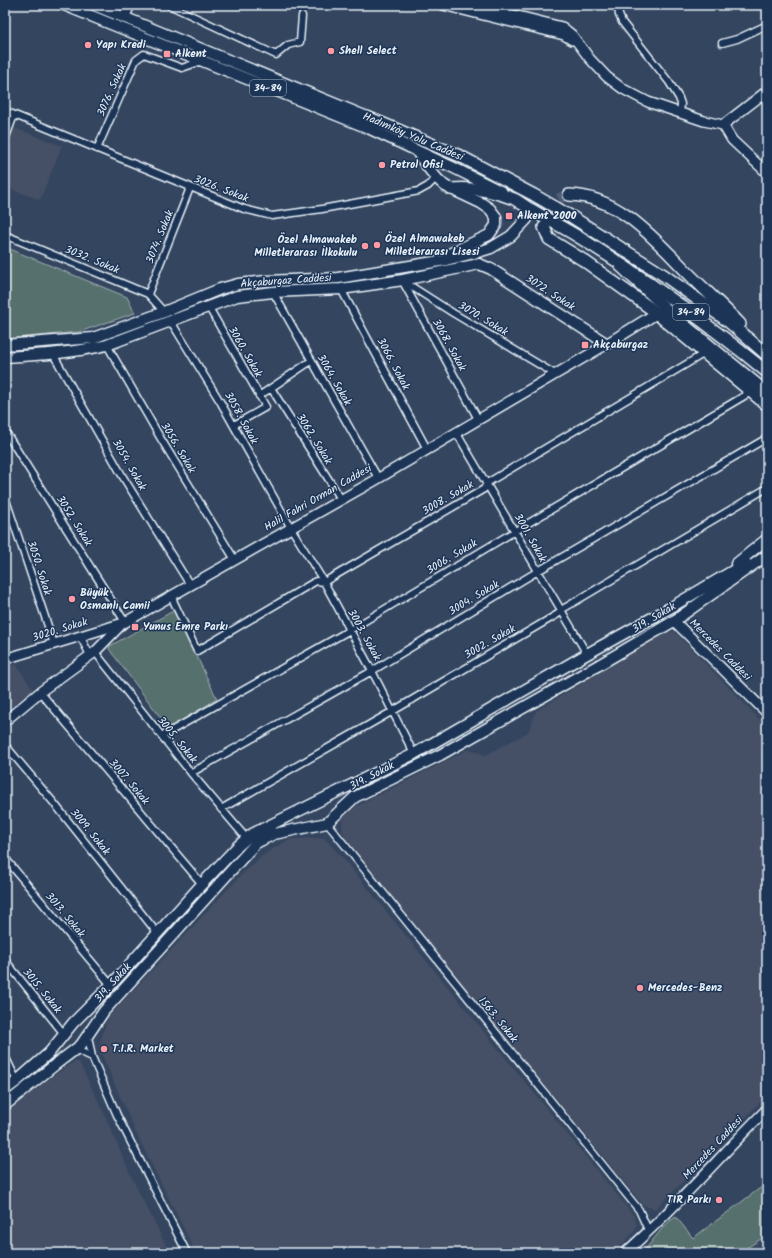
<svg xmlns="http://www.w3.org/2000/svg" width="772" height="1258" font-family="Kalam,sans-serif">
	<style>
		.built { fill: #445065 }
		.green { fill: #57706d; stroke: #a0b0b2 }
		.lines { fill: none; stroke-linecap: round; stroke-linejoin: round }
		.highway-tunnel { stroke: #4f5f76; stroke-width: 11; stroke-dasharray: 11 5.5; stroke-linecap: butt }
		.street-casing { stroke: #e8f1f8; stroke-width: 9 }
		.secondary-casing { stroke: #e8f1f8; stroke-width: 12 }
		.primary-casing { stroke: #e8f1f8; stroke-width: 13 }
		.highway-casing { stroke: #e8f1f8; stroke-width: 14 }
		.street { stroke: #1d3557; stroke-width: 6 }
		.secondary { stroke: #1d3557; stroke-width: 9 }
		.primary { stroke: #1d3557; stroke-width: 10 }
		.highway { stroke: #1d3557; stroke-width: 11 }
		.poi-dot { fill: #ff9aa2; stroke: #1d3557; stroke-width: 1.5 }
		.labels { text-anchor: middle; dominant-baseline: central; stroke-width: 3; stroke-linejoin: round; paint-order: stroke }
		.shield { fill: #1d3557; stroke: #abb9c8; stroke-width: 1 }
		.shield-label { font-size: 10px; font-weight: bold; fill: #e8f1f8 }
		.poi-label { font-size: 11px; font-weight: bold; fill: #e8f1f8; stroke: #1d3557; text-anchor: start }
		.street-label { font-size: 11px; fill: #e8f1f8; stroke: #1d3557 }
	</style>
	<rect width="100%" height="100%" fill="#34455f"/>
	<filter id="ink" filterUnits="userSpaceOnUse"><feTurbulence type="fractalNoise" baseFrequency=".025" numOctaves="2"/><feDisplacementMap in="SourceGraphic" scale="8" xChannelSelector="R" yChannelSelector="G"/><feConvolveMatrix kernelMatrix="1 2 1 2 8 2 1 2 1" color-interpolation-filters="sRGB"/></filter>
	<g filter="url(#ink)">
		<path class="built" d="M 12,127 L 62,146 L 40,200 L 5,187 L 5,146 Z
			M 668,631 L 675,632 L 767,727 L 767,1095 L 684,1181 L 655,1209 L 648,1207 L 642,1204 L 353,851 L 347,842 L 342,830 L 342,822 L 346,813 L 353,808 L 469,749 L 486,755 L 528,732 L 536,711 Z
			M 16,664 L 33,690 L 5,711 L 5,667 Z
			M 324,838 L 343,858 L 634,1216 L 637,1224 L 634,1232 L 613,1253 L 196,1253 L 134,1129 L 99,1048 L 103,1032 L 109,1016 L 242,874 L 266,853 L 290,839 Z
			M 74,1062 L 79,1062 L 104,1113 L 132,1178 L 170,1253 L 5,1253 L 5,1108 Z"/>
		<path class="green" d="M 5,247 L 127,297 L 135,313 L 79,332 L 5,339 Z
			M 175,610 L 217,699 L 172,726 L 167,726 L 109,649 L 110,646 Z
			M 767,1183 L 767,1235 L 739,1253 L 641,1253 C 654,1242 662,1224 676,1217 L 693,1238 Z"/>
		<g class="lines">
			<path class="highway-tunnel" d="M 544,227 C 548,208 550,200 569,195"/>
			<defs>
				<path id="street" d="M 169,5 L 276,55 L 288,45 L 300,42 L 302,16
					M 618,5 L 619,15 L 622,22 L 669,82 L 679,98 L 681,104 L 680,113
					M 722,43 L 737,39 L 767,25
					M 5,111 L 244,209 L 272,216 L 322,209 L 419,191 L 428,186 L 436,178
					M 5,140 L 14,115
					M 97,149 L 136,60 L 144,54 L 182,68 L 202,61
					M 5,235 L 148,294 L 164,312
					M 403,281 L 453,313 L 555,374
					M 403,282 L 478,419
					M 341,289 L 427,449
					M 273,292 L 378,478
					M 148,294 L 190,188
					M 208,306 L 266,407 L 234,425
					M 170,320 L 221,403 L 291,528 L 324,582 L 372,671 L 414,754
					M 107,345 L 161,439 L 235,560
					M 53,354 L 123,477 L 190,585
					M 271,388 L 341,499
					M 259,396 L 311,361
					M 5,431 L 125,622
					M 456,432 L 587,654
					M 5,497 L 54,644
					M 171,596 L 197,651 L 316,581 L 324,582 L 484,489 L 487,483 L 705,353
					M 80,636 L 90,655
					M 95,652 L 191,773 L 247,839
					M 40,692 L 202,884
					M 162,736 L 350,630 L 515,531 L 751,392
					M 5,745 L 54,803 L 158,934
					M 191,773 L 372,671 L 538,571 L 767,438
					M 221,809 L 393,711 L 558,614 L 561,610 L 767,488
					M 327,823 L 639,1210 L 649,1232
					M 5,858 L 111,985
					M 5,960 L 64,1034
					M 88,1036 L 92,1057 L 117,1115 L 187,1253
					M 77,1050 L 92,1057
					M 5,1056 L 17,1081"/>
				<path id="secondary" d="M 443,5 L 564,35 L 572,40
					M 473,5 L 562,27 L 572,35 L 590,59 L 607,77 L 623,89 L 648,102 L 704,121 L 723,125
					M 124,18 L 130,5
					M 723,125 L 732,140 L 767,173
					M 723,125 L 767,91
					M 674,621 L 767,713
					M 5,659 L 120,624
					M 5,721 L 40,692 L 95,652 L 122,624 L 374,481 L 607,344
					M 625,1253 C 676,1208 719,1157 767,1109"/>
				<path id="primary" d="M 64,5 L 366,127 L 452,167 L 502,192
					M 94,5 L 367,117
					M 416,150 C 424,163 433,176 445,186 L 481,203 L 490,209 L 496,217 L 496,225 L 489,235 L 449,254
					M 620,266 L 673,315 L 767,392
					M 5,345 L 93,338 L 164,312 L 220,289 L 238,284 L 266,281 L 338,278 L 446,260 L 478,252 L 491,248 L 511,236 L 527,219
					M 5,357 C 39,355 73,353 107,345 L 237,296 L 273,292 L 341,289 L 403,280 L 479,264 L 491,269 L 607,344 L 657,313
					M 736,564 L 767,539
					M 5,1090 L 17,1081 L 49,1053 L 73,1023 L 111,985 L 202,884 L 238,846 L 252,834 L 414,754 L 587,654 L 668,609 L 746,563
					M 5,1105 L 56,1064 L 81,1045 L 104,1011 L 256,843 L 274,834 L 327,823 L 355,797 L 440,755 L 597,666 L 674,621 L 767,555"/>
				<path id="highway" d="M 367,117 L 460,156 L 534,195 L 572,217 L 665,276 L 729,322 L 767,355
					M 451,189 C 472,187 494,191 514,199 C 520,202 526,207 532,210 C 547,219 562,227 577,236 C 644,277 706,322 767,372
					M 569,195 C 621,196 658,243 692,277 C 708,293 725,308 740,324
					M 544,227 L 549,239 L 583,260 L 650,308 L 767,405"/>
			</defs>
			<use href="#street" class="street-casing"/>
			<use href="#secondary" class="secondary-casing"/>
			<use href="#primary" class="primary-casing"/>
			<use href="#highway" class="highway-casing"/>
			<use href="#street" class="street"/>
			<use href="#secondary" class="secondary"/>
			<use href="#primary" class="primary"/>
			<use href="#highway" class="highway"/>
		</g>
	</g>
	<g class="poi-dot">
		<circle cx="88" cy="45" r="4"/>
		<circle cx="331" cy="51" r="4"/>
		<rect x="163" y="50" width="8" height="8" rx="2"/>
		<circle cx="382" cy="165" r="4"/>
		<rect x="505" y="212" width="8" height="8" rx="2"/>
		<circle cx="377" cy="245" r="4"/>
		<circle cx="365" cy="246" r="4"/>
		<rect x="581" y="341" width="8" height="8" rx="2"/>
		<circle cx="72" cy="599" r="4"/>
		<rect x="131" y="623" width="8" height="8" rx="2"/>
		<circle cx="640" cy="988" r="4"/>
		<circle cx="104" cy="1049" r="4"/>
		<circle cx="719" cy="1200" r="4"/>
	</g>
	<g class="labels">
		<g class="shield">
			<rect x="250" y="80" width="36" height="16" rx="3"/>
			<rect x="673" y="304" width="36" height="16" rx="3"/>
		</g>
		<g class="shield-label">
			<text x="268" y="88">34-84</text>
			<text x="691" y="312">34-84</text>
		</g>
		<g class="poi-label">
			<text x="96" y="45">Yapı Kredi</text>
			<text x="339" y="51">Shell Select</text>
			<text x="175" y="54">Alkent</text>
			<text x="390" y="165">Petrol Ofisi</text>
			<text x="517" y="216">Alkent 2000</text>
			<text x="385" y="239">Özel Almawakeb<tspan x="385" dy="13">Milletlerarası Lisesi</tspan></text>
			<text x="357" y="240" text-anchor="end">Özel Almawakeb<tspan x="357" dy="13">Milletlerarası İlkokulu</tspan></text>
			<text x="593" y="345">Akçaburgaz</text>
			<text x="80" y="593">Büyük<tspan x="80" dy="13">Osmanlı Camii</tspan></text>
			<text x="143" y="627">Yunus Emre Parkı</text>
			<text x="648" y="988">Mercedes-Benz</text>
			<text x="112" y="1049">T.I.R. Market</text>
			<text x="711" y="1200" text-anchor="end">TIR Parkı</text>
		</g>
		<g class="street-label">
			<text transform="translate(112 90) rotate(-66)">3076. Sokak</text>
			<text transform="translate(413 137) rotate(23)">Hadımköy Yolu Caddesi</text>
			<text transform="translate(221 189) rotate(21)">3026. Sokak</text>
			<text transform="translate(160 237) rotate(-68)">3074. Sokak</text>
			<text transform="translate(92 260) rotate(22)">3032. Sokak</text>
			<text transform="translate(286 281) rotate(-4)">Akçaburgaz Caddesi</text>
			<text transform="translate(550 293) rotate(33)">3072. Sokak</text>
			<text transform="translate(483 319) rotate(31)">3070. Sokak</text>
			<text transform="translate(449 345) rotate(61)">3068. Sokak</text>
			<text transform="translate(245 352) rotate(60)">3060. Sokak</text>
			<text transform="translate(393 364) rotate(62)">3066. Sokak</text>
			<text transform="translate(334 380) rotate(60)">3064. Sokak</text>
			<text transform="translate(241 418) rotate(61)">3058. Sokak</text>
			<text transform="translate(314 439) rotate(58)">3062. Sokak</text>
			<text transform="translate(178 448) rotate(59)">3056. Sokak</text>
			<text transform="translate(129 465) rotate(60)">3054. Sokak</text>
			<text transform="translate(318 498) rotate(-30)">Halil Fahri Orman Caddesi</text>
			<text transform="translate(448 498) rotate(-30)">3008. Sokak</text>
			<text transform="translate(74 521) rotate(58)">3052. Sokak</text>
			<text transform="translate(530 538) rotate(60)">3001. Sokak</text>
			<text transform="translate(452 557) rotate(-31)">3006. Sokak</text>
			<text transform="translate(39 568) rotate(72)">3050. Sokak</text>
			<text transform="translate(474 598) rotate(-31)">3004. Sokak</text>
			<text transform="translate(654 618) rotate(-31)">319. Sokak</text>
			<text transform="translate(60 630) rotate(-17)">3020. Sokak</text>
			<text transform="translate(364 635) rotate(61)">3003. Sokak</text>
			<text transform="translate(490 642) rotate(-30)">3002. Sokak</text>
			<text transform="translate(720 650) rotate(45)">Mercedes Caddesi</text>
			<text transform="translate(177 740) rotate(51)">3005. Sokak</text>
			<text transform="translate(372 776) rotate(-28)">319. Sokak</text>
			<text transform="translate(129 782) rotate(50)">3007. Sokak</text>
			<text transform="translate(90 832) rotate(51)">3009. Sokak</text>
			<text transform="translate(65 915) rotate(50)">3013. Sokak</text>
			<text transform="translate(113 983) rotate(-48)">319. Sokak</text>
			<text transform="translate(42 991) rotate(51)">3015. Sokak</text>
			<text transform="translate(498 1020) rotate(51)">1563. Sokak</text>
			<text transform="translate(713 1148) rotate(-47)">Mercedes Caddesi</text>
		</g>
	</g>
	<rect width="772" height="1258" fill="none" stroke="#1d3557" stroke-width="20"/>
	<rect x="10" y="10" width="752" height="1238" fill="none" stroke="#e8f1f8" stroke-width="1.5" filter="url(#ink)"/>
</svg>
